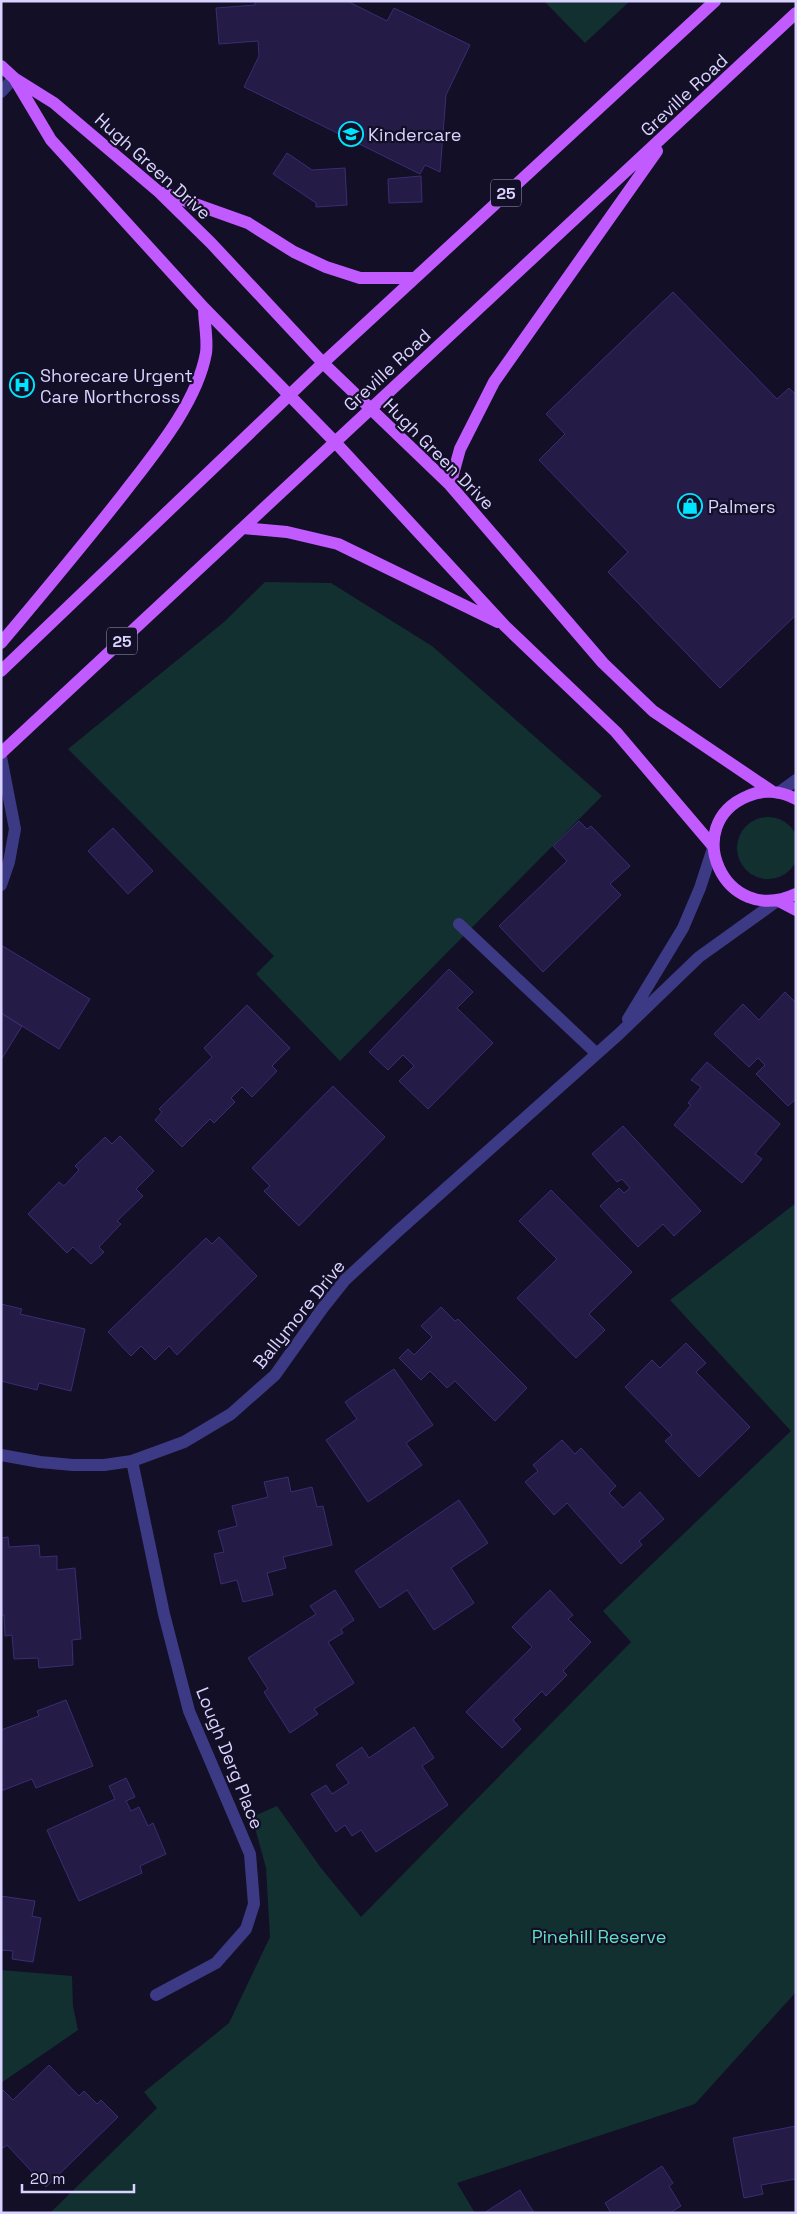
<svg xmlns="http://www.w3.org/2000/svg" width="797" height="2214" font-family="'Space Grotesk',sans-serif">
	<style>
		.green { fill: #12302f }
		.building { fill: #241b47; stroke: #3b2d73 }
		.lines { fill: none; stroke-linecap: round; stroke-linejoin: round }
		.minor { stroke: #3d3a85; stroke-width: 12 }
		.major { stroke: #c25bff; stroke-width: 12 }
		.labels { text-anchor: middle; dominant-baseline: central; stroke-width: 4.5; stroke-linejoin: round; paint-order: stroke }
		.shield { fill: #130f26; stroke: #9e99be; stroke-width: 1 }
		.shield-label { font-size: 16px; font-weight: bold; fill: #d9d4ff }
		.street-label { font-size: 18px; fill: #d9d4ff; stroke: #130f26 }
		.poi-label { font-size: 18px; fill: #d9d4ff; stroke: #130f26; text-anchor: start }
		.park-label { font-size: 18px; fill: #5fe0c0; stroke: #130f26 }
	</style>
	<rect width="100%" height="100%" fill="#130f26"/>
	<path class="green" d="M 544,1 L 630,1 L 585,43 Z
		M 265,582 L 331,583 L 432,646 L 602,796 L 340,1061 L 256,974 L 274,956 L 68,749 L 224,622 Z
		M737 848a31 31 0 1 1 62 0a31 31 0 1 1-62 0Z
		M 796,1203 L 796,1992 L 695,2104 L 457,2183 L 475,2213 L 50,2213 L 157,2108 L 144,2092 L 229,2023 L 270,1937 L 266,1868 L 252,1817 L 277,1806 L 321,1868 L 361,1917 L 631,1642 L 603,1611 L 791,1431 L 670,1300 Z
		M 1,1970 L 72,1976 L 73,2006 L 78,2030 L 1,2083 Z"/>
	<path class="building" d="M 255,1 L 347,1 L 387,21 L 394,8 L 470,45 L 446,95 L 440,172 L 425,165 L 420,174 L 244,87 L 259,56 L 258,41 L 219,44 L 216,8 L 255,5 Z
		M 287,153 L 312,170 L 345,168 L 347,205 L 316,207 L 316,203 L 273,174 Z
		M 421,176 L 422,202 L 389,203 L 388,179 Z
		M 673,292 L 777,399 L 789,388 L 796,395 L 796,615 L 720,688 L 608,572 L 628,552 L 539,460 L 565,434 L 546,414 Z
		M 579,821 L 587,829 L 591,826 L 630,866 L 610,884 L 621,895 L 543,972 L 499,926 L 567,861 L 553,846 Z
		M 113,828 L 153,871 L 128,894 L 88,851 Z
		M 1,945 L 90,999 L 59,1049 L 1,1013 Z
		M 449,969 L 473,992 L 457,1008 L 493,1043 L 428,1109 L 399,1081 L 414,1066 L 403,1055 L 388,1070 L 369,1052 Z
		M 785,992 L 796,1003 L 796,1099 L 788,1106 L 756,1074 L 765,1065 L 758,1058 L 749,1067 L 714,1034 L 743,1004 L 759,1020 Z
		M 247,1005 L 290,1048 L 272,1066 L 277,1071 L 252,1097 L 242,1087 L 231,1098 L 235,1102 L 214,1123 L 210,1119 L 182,1147 L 155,1120 L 162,1112 L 159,1109 L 212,1057 L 204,1048 Z
		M 1,1013 L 22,1026 L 1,1060 Z
		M 707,1062 L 780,1124 L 755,1154 L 762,1159 L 742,1183 L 674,1125 L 691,1105 L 688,1103 L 701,1087 L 691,1080 Z
		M 333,1086 L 385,1137 L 299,1226 L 264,1191 L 270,1186 L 252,1168 Z
		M 623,1126 L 701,1211 L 674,1236 L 663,1224 L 638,1247 L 600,1206 L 619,1188 L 624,1193 L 630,1188 L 622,1179 L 617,1182 L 592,1154 Z
		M 120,1136 L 154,1171 L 136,1189 L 143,1196 L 117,1221 L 121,1224 L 99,1247 L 104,1252 L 91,1264 L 73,1247 L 67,1253 L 28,1214 L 59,1182 L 64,1186 L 79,1170 L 75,1166 L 105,1137 L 112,1144 Z
		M 551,1190 L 632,1272 L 589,1314 L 605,1330 L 576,1358 L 517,1298 L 557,1259 L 519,1221 Z
		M 219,1237 L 257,1276 L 177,1355 L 169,1346 L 155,1360 L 141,1346 L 131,1356 L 108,1332 L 206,1238 L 212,1244 Z
		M 1,1304 L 22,1309 L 20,1314 L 85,1329 L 71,1391 L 39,1383 L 37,1390 L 1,1381 Z
		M 441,1307 L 455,1321 L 458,1319 L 527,1388 L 495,1421 L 455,1381 L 447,1388 L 430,1371 L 421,1380 L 399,1358 L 408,1349 L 414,1355 L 432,1337 L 421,1326 Z
		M 686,1343 L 706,1363 L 696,1372 L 750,1427 L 699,1477 L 665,1441 L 672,1435 L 625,1387 L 652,1360 L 660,1368 Z
		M 394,1369 L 433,1425 L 406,1443 L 422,1465 L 368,1502 L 326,1440 L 357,1419 L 345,1402 Z
		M 562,1440 L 575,1454 L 581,1448 L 616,1486 L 609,1493 L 623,1508 L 640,1492 L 664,1519 L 639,1541 L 642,1545 L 621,1564 L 567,1503 L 554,1515 L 525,1482 L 538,1471 L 533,1465 Z
		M 288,1477 L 291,1492 L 312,1487 L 317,1507 L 323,1506 L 332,1545 L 283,1557 L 286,1568 L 267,1573 L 273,1595 L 243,1602 L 237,1580 L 221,1584 L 214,1554 L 224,1552 L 218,1531 L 237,1526 L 232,1506 L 268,1497 L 264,1482 Z
		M 459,1500 L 488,1543 L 451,1568 L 474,1603 L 434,1630 L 407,1590 L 380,1608 L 355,1571 Z
		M 8,1537 L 9,1547 L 39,1545 L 40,1557 L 57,1556 L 57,1570 L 75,1568 L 81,1639 L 72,1640 L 73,1665 L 39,1668 L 38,1658 L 14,1659 L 12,1635 L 5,1636 L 4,1615 L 1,1615 L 1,1538 Z
		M 335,1590 L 354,1620 L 341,1629 L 343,1633 L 328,1642 L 354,1683 L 314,1709 L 318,1714 L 290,1733 L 264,1692 L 268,1689 L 248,1658 L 316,1614 L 310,1606 Z
		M 550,1590 L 573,1615 L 568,1619 L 591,1642 L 563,1671 L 567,1675 L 546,1696 L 542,1691 L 513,1720 L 521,1729 L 502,1748 L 466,1712 L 532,1647 L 512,1627 Z
		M 66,1700 L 93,1766 L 36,1788 L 32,1779 L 1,1791 L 1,1730 L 39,1716 L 37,1711 Z
		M 414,1727 L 434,1758 L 422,1766 L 448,1805 L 376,1852 L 361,1830 L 352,1836 L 345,1825 L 336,1832 L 311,1794 L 326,1785 L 332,1794 L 349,1783 L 336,1765 L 362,1747 L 369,1758 Z
		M 126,1778 L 135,1797 L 126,1801 L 131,1811 L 139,1807 L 148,1826 L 153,1823 L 166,1854 L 140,1866 L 142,1873 L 79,1901 L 47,1830 L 115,1799 L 109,1786 Z
		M 1,1896 L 35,1901 L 32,1916 L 41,1918 L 33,1962 L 12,1959 L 13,1951 L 1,1950 Z
		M 49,2065 L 79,2096 L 84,2091 L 97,2104 L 101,2100 L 118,2117 L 46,2187 L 7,2145 L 3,2148 L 1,2146 L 1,2092 L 3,2090 L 13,2100 Z
		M 796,2126 L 796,2179 L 761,2185 L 763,2194 L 744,2198 L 733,2138 Z
		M 662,2166 L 673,2183 L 669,2186 L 681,2206 L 670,2213 L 611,2213 L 605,2203 Z
		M 520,2190 L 534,2213 L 484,2213 Z"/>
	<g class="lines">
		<path class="minor" d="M 1,92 L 14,78
			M 1,757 L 15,829 L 9,862 L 1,885
			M 778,793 L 796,780
			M 459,924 L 596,1053
			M 628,1019 L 683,928 L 700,888 L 713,848
			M 1,1455 L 40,1462 L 73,1465 L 104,1465 L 132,1461 L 184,1442 L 231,1414 L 275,1375 L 322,1309 L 345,1280 L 397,1232 L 619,1034 L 699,957 L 777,901
			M 132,1461 L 164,1614 L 189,1711 L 250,1854 L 254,1904 L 246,1929 L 216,1963 L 156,1995"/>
		<path class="major" d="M 1,66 L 14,78 L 54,103 L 159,192 L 211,243 L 323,363 L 450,485 L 603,663 L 653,711 L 773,792
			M 14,78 L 51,140 L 204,308 L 335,442 L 505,626 L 616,732 L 713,846
			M 164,193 L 248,223 L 294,252 L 326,267 L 360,278 L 415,278
			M 450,485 L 460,449 L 494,382 L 657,151
			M 243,528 L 287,532 L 338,544 L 498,622
			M 1,643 C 43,593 84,544 124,493 C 154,454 197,403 206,353 C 208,339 204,322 204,308
			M 1,671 L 323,363 L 715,1
			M 1,753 L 796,13
			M 796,799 C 781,791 763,789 748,796 C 679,824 724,928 796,894
			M 779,901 L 796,910"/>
	</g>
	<defs>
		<symbol id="school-ring" viewBox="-11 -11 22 22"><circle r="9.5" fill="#130f26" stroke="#00e5ff" stroke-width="1.5"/><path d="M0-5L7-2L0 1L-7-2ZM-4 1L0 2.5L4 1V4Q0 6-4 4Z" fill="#00e5ff"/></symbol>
		<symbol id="hospital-ring" viewBox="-11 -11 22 22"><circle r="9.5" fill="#130f26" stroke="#00e5ff" stroke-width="1.5"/><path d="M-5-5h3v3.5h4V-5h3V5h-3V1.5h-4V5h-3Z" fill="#00e5ff"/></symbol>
		<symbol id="shop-ring" viewBox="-11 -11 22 22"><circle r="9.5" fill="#130f26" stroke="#00e5ff" stroke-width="1.5"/><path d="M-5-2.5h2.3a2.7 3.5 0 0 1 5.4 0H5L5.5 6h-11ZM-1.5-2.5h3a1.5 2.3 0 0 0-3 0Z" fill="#00e5ff"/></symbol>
	</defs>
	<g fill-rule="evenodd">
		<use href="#school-ring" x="337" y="120" width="28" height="28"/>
		<use href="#hospital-ring" x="8" y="371" width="28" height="28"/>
		<use href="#shop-ring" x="676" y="492" width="28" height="28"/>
	</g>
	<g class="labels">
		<g class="shield">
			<rect x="491" y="179.5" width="30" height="27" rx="4"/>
			<rect x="107" y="627.5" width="30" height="27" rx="4"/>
		</g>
		<g class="shield-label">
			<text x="506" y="193">25</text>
			<text x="122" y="641">25</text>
		</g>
		<g class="street-label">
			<text transform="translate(684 95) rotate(-43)">Greville Road</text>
			<text transform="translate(153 166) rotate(42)">Hugh Green Drive</text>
			<text transform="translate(387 370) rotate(-43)">Greville Road</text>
			<text transform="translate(439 454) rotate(45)">Hugh Green Drive</text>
			<text transform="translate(299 1314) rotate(-51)">Ballymore Drive</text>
			<text transform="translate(230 1758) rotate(68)">Lough Derg Place</text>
		</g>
		<g class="poi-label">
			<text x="368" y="134">Kindercare</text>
			<text x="40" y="375">Shorecare Urgent<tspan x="40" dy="21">Care Northcross</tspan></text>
			<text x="708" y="506">Palmers</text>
		</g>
		<g class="park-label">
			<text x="599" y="1936">Pinehill Reserve</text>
		</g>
	</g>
	<rect width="797" height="2214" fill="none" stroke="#d9d4ff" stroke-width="5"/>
	<path d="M22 2184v8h112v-8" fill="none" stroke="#d9d4ff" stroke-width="2.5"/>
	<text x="30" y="2184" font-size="15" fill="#d9d4ff" stroke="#130f26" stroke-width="4" paint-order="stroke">20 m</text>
</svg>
